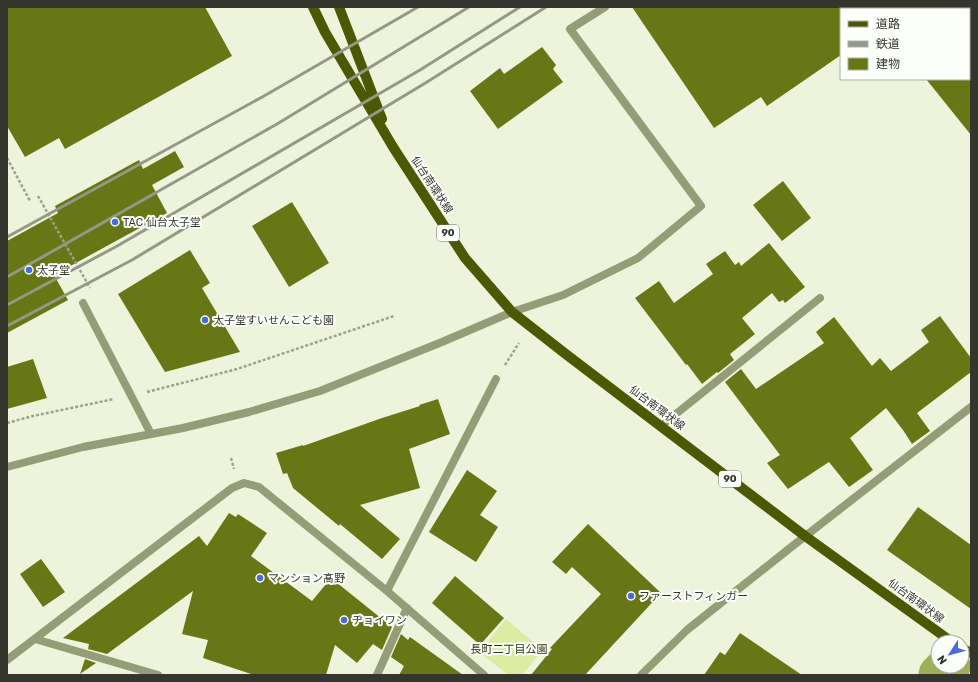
<svg xmlns="http://www.w3.org/2000/svg" width="978" height="682" font-family="Rubik,'Noto Sans JP',sans-serif">
	<style>
		.green { fill: #dceca3 }
		.lines { fill: none; stroke-linecap: round; stroke-linejoin: round }
		.river { stroke: #9eaf55; stroke-width: 43 }
		.building { fill: #687715 }
		.path { stroke: #9da190; stroke-width: 2.5; stroke-dasharray: 3 2; stroke-linecap: butt }
		.minor { stroke: #959d78; stroke-width: 8 }
		.tertiary { stroke: #959d78; stroke-width: 8 }
		.primary { stroke: #4c5803; stroke-width: 10 }
		.rail { stroke: #949887; stroke-width: 3 }
		.poi-dot { fill: #4969dd; stroke: #fdfffa; stroke-width: 1.5 }
		.labels { text-anchor: middle; dominant-baseline: central; stroke-width: 4; stroke-linejoin: round; paint-order: stroke }
		.shield { fill: #fdfffa; stroke: #70726a; stroke-width: 1 }
		.shield-label { font-size: 10px; font-weight: bold; fill: #34362d }
		.street-label { font-size: 11px; fill: #34362d; stroke: #fdfffa }
		.poi-label { font-size: 11px; fill: #34362d; stroke: #fdfffa; text-anchor: start }
		.park-label { font-size: 11px; fill: #303610; stroke: #fdfffa }
	</style>
	<rect width="100%" height="100%" fill="#eef4dc"/>
	<path class="green" d="M 506,619 L 543,650 L 522,675 L 508,675 L 479,652 Z"/>
	<g class="lines">
		<path class="river" d="M 940,675 L 949,666"/>
	</g>
	<path class="building" d="M 7,7 L 205,7 L 232,56 L 65,149 L 59,138 L 25,157 L 7,126 Z
		M 632,7 L 841,7 L 841,55 L 767,106 L 761,97 L 714,128 Z
		M 542,47 L 556,65 L 553,69 L 563,82 L 498,129 L 470,91 L 500,68 L 504,74 Z
		M 926,79 L 971,79 L 971,135 Z
		M 175,151 L 184,167 L 152,185 L 167,213 L 54,275 L 68,300 L 7,333 L 7,241 L 58,213 L 55,206 L 139,160 L 143,169 Z
		M 783,181 L 811,218 L 782,241 L 753,205 Z
		M 292,202 L 329,263 L 289,287 L 252,226 Z
		M 769,243 L 805,287 L 785,303 L 783,300 L 779,302 L 772,293 L 742,318 L 755,334 L 730,354 L 734,360 L 718,373 L 717,372 L 702,384 L 687,364 L 686,365 L 635,298 L 659,281 L 674,303 L 713,274 L 706,264 L 725,251 L 735,265 L 739,262 L 741,266 Z
		M 190,250 L 210,283 L 202,288 L 240,352 L 165,372 L 118,294 Z
		M 940,316 L 971,358 L 971,372 L 917,413 L 930,431 L 912,444 L 903,430 L 886,408 L 850,438 L 873,470 L 849,487 L 829,462 L 788,489 L 767,463 L 780,455 L 725,382 L 741,369 L 756,389 L 824,343 L 816,332 L 834,317 L 872,366 L 880,358 L 891,371 L 929,342 L 921,330 Z
		M 33,359 L 47,398 L 7,409 L 7,367 Z
		M 438,399 L 450,434 L 409,449 L 420,488 L 360,505 L 400,539 L 382,559 L 340,524 L 339,526 L 293,488 L 287,473 L 283,474 L 276,453 L 303,445 L 303,446 L 382,418 L 420,406 L 419,405 Z
		M 467,470 L 497,491 L 480,515 L 498,527 L 476,562 L 429,532 Z
		M 918,507 L 971,545 L 971,609 L 887,550 Z
		M 229,513 L 236,517 L 238,514 L 267,533 L 251,556 L 312,601 L 331,578 L 392,627 L 382,650 L 373,644 L 357,663 L 335,645 L 326,675 L 254,675 L 203,658 L 208,640 L 182,634 L 193,591 L 107,654 L 88,649 L 89,644 L 63,638 L 199,536 L 207,546 Z
		M 588,524 L 661,593 L 585,675 L 531,675 L 552,649 L 550,648 L 601,594 L 572,567 L 566,574 L 552,562 Z
		M 41,559 L 65,592 L 43,607 L 20,574 Z
		M 455,576 L 504,618 L 480,645 L 432,603 Z
		M 740,633 L 802,675 L 704,675 L 720,652 L 725,655 Z
		M 401,634 L 408,640 L 410,637 L 463,675 L 399,675 L 404,666 L 391,657 Z
		M 85,659 L 96,663 L 80,674 Z"/>
	<g class="lines">
		<path class="path" d="M 7,158 L 30,201
			M 38,196 L 90,288
			M 505,365 L 519,343
			M 147,392 L 237,369 L 394,316
			M 7,423 L 33,416 L 114,399
			M 231,458 L 234,469"/>
		<path class="minor" d="M 83,303 L 151,434
			M 512,312 L 563,295 L 638,258 L 701,206 L 570,29 L 605,7
			M 661,426 L 820,298
			M 387,591 L 496,379
			M 35,639 L 158,675
			M 7,660 L 232,488 L 244,483 L 259,487 L 387,591 L 484,675
			M 377,675 L 407,608
			M 641,675 L 687,630 L 790,548 L 971,407"/>
		<path class="tertiary" d="M 7,467 L 83,447 L 183,428 L 249,412 L 320,391 L 442,342 L 512,312"/>
		<path class="primary" d="M 313,7 L 325,32 L 393,147 L 465,258 L 512,312 L 567,355 L 805,536 L 952,642
			M 339,7 L 382,119
			M 962,648 L 971,653"/>
		<path class="rail" d="M 7,237 L 264,96 L 418,7
			M 7,277 L 277,124 L 469,7
			M 7,305 L 119,245 L 420,70 L 520,7
			M 7,326 L 132,260 L 427,82 L 546,7"/>
	</g>
	<g class="poi-dot">
		<circle cx="115" cy="222" r="4"/>
		<circle cx="29" cy="270" r="4"/>
		<circle cx="205" cy="320" r="4"/>
		<circle cx="260" cy="578" r="4"/>
		<circle cx="631" cy="596" r="4"/>
		<circle cx="344" cy="620" r="4"/>
	</g>
	<g class="labels">
		<g class="shield">
			<rect x="437" y="225" width="22" height="16" rx="3"/>
			<rect x="719" y="471" width="22" height="16" rx="3"/>
		</g>
		<g class="shield-label">
			<text x="448" y="233">90</text>
			<text x="730" y="479">90</text>
		</g>
		<g class="street-label">
			<text transform="translate(432 185) rotate(57)">仙台南環状線</text>
			<text transform="translate(657 408) rotate(37)">仙台南環状線</text>
			<text transform="translate(916 601) rotate(36)">仙台南環状線</text>
		</g>
		<g class="poi-label">
			<text x="123" y="222">TAC 仙台太子堂</text>
			<text x="37" y="270">太子堂</text>
			<text x="213" y="320">太子堂すいせんこども園</text>
			<text x="268" y="578">マンション髙野</text>
			<text x="639" y="596">ファーストフィンガー</text>
			<text x="352" y="620">ヂョイワン</text>
		</g>
		<g class="park-label">
			<text x="509" y="649">長町二丁目公園</text>
		</g>
	</g>
	<rect width="978" height="682" fill="none" stroke="#34362d" stroke-width="16"/>
	<rect x="840" y="8" width="130" height="72" fill="#fdfffa" stroke="#adafa8"/>
	<rect x="848" y="21" width="20" height="6" fill="#4c5803" stroke="#adafa8"/>
	<text x="876" y="28" font-size="12" fill="#34362d">道路</text>
	<rect x="848" y="41" width="20" height="6" fill="#949887" stroke="#adafa8"/>
	<text x="876" y="48" font-size="12" fill="#34362d">鉄道</text>
	<rect x="848" y="58" width="20" height="12" fill="#687715" stroke="#adafa8"/>
	<text x="876" y="68" font-size="12" fill="#34362d">建物</text>
	<g transform="translate(950 654) rotate(234)"><circle r="19" fill="#fdfffa" stroke="#adafa8"/>
	<path d="M0-3L7 15L0 10L-7 15Z" fill="#4969dd"/>
	<text y="-6" font-size="11" font-weight="bold" text-anchor="middle" fill="#34362d">N</text>
	</g>
</svg>
